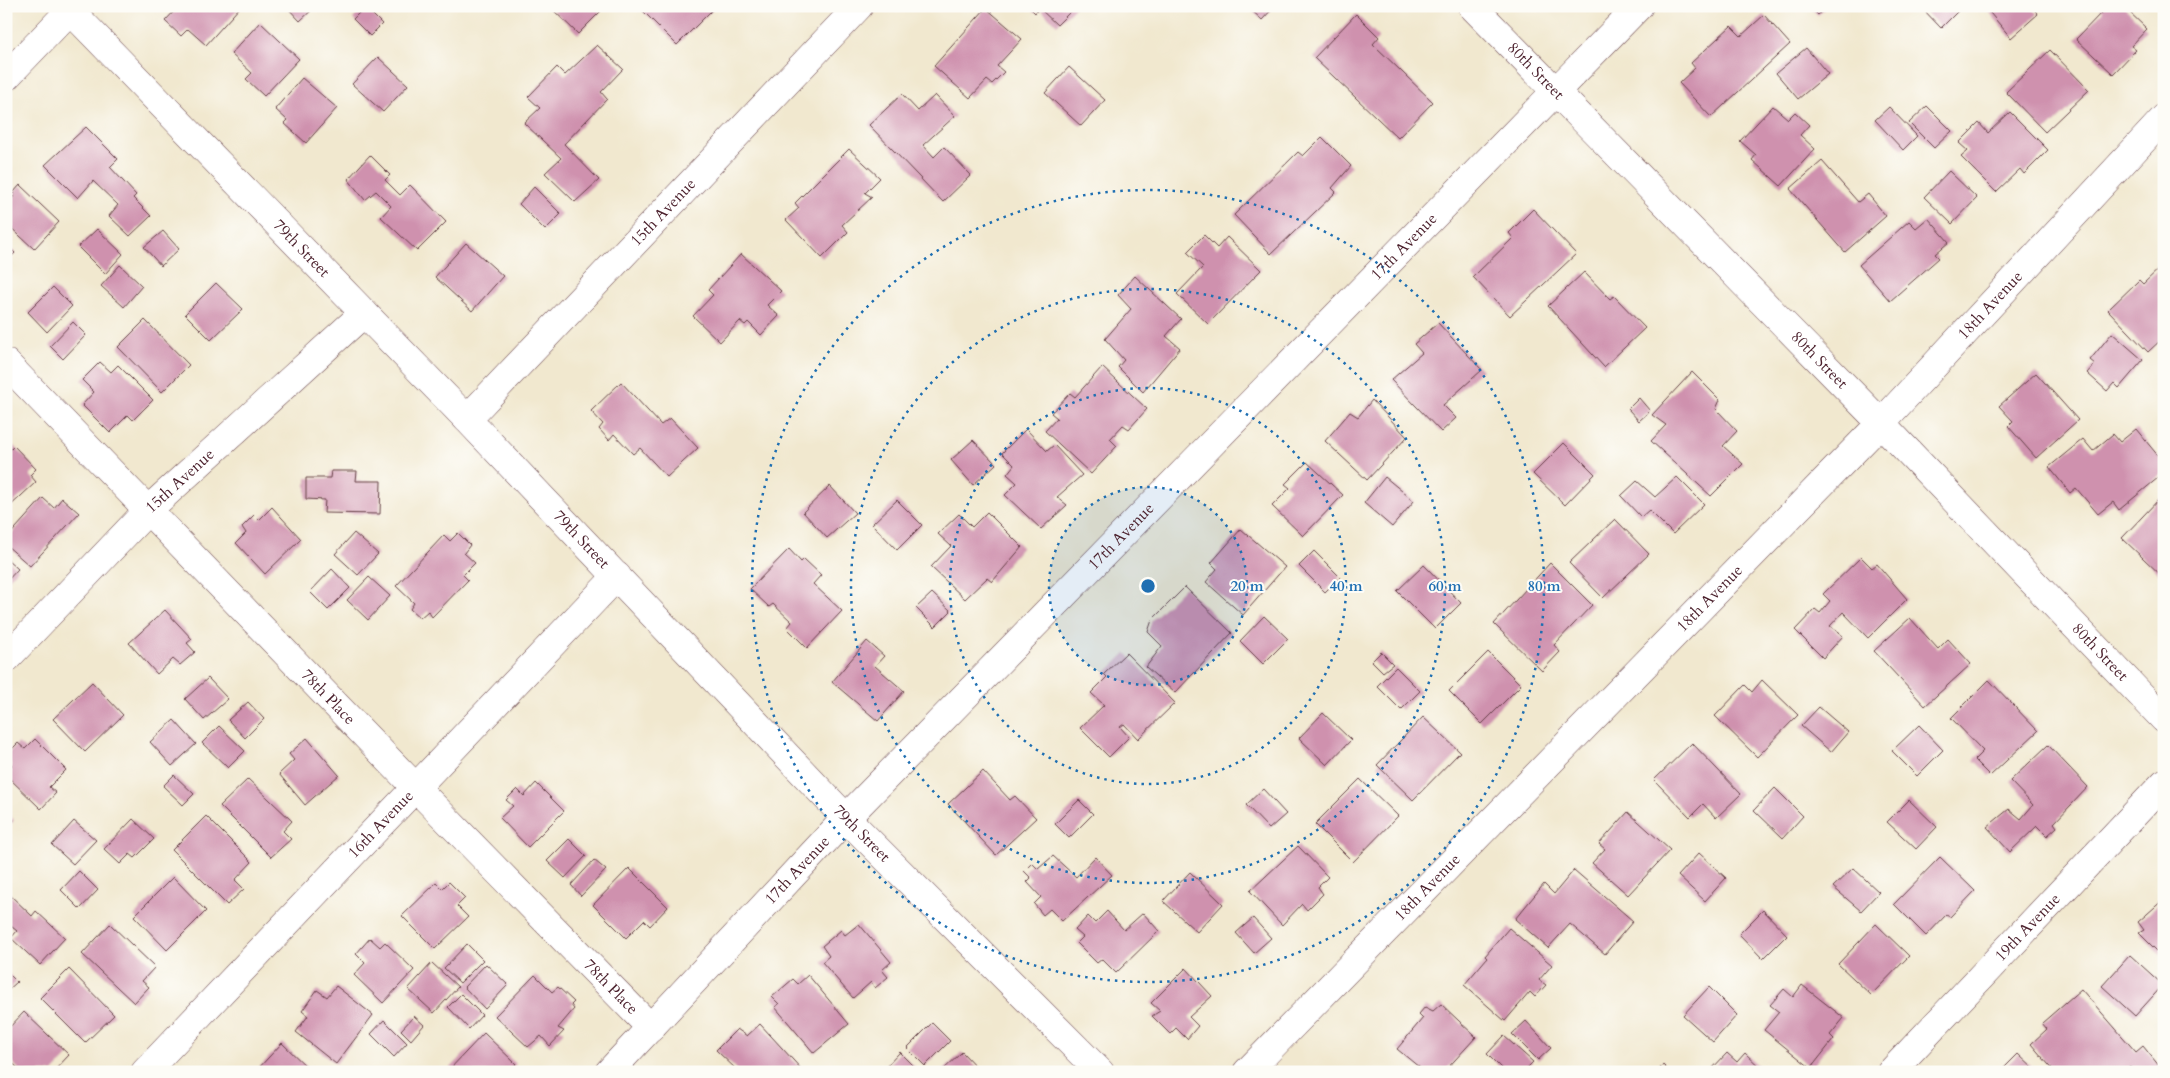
<svg xmlns="http://www.w3.org/2000/svg" width="2170" height="1078" font-family="Cardo,serif">
	<style>
		.building { fill: #cf91ae }
		.lines { fill: none; stroke-linecap: round; stroke-linejoin: round }
		.minor-casing { stroke: #633d44; stroke-width: 29 }
		.tertiary-casing { stroke: #633d44; stroke-width: 29 }
		.minor { stroke: #fff; stroke-width: 28 }
		.tertiary { stroke: #fff; stroke-width: 28 }
		.ring { fill: none; stroke: #1f6fb2; stroke-width: 2.5; stroke-dasharray: 2.5 5 }
		.labels { text-anchor: middle; dominant-baseline: central; stroke-width: 4; stroke-linejoin: round; paint-order: stroke }
		.street-label { font-size: 16px; fill: #4a1f2b; stroke: #fdfcf7 }
		.centre { fill: #1f6fb2; stroke: #fdfcf7; stroke-width: 2.5 }
		.ring-label { font-size: 15px; text-anchor: middle; font-weight: bold; fill: #1f6fb2; stroke: #fdfcf7; stroke-width: 4; stroke-linejoin: round; paint-order: stroke }
	</style>
	<rect width="100%" height="100%" fill="#fdfcf7"/>
	<filter id="ink" filterUnits="userSpaceOnUse"><feTurbulence type="fractalNoise" baseFrequency=".02" numOctaves="2"/><feDisplacementMap in="SourceGraphic" scale="10" xChannelSelector="R" yChannelSelector="G"/><feConvolveMatrix kernelMatrix="1 2 1 2 8 2 1 2 1" color-interpolation-filters="sRGB"/></filter>
	<filter id="wash" filterUnits="userSpaceOnUse"><feTurbulence type="fractalNoise" baseFrequency=".0096" numOctaves="4" result="noise"/><feDisplacementMap in="SourceGraphic" scale="20" xChannelSelector="R" yChannelSelector="G"/><feGaussianBlur stdDeviation="1.12" result="paint"/><feColorMatrix in="noise" values="0 0 0 0 0 0 0 0 0 0 0 0 0 0 0 0 0 1.4 0 .05"/><feComposite in="paint" operator="in"/></filter>
	<g filter="url(#wash)">
		<rect width="100%" height="100%" fill="#f1e8cf"/>
		<g id="blocks">
			<path class="building" d="M 179,6 L 241,6 L 206,45 L 188,29 L 181,36 L 165,21 Z
				M 286,6 L 316,6 L 300,21 Z
				M 369,6 L 382,6 L 374,13 Z
				M 549,6 L 596,6 L 601,11 L 578,34 Z
				M 646,6 L 716,6 L 677,45 L 642,10 Z
				M 1028,6 L 1076,6 L 1057,25 L 1039,8 L 1035,13 Z
				M 1247,6 L 1275,6 L 1262,20 Z
				M 1809,6 L 1827,6 L 1818,15 Z
				M 1920,6 L 1963,6 L 1941,28 Z
				M 1986,6 L 2031,6 L 2038,14 L 2011,38 L 1985,7 Z
				M 2101,6 L 2123,6 L 2147,29 L 2131,46 L 2136,50 L 2113,74 L 2076,39 L 2103,11 L 2099,8 Z
				M 365,7 L 382,24 L 370,36 L 353,19 Z
				M 986,8 L 1022,39 L 997,66 L 1004,72 L 992,84 L 987,80 L 970,98 L 934,66 Z
				M 1356,14 L 1379,37 L 1373,44 L 1433,102 L 1398,138 L 1314,58 Z
				M 1764,15 L 1790,44 L 1711,117 L 1679,83 L 1695,68 L 1691,63 L 1731,26 L 1741,36 Z
				M 260,22 L 299,59 L 264,96 L 246,79 L 252,73 L 231,54 Z
				M 597,45 L 623,69 L 601,92 L 607,99 L 564,144 L 599,180 L 575,202 L 545,173 L 561,158 L 524,123 L 540,108 L 528,97 L 557,67 L 565,75 Z
				M 1806,48 L 1828,74 L 1798,99 L 1776,73 Z
				M 2050,50 L 2089,90 L 2045,132 L 2006,92 Z
				M 378,57 L 408,85 L 383,112 L 352,84 Z
				M 1069,67 L 1105,100 L 1081,126 L 1045,93 Z
				M 302,78 L 337,108 L 306,143 L 284,123 L 287,120 L 275,109 Z
				M 902,94 L 918,111 L 935,95 L 955,116 L 923,145 L 934,157 L 944,147 L 971,175 L 943,202 L 869,125 Z
				M 1773,106 L 1788,119 L 1795,112 L 1809,125 L 1800,135 L 1815,149 L 1781,186 L 1752,160 L 1756,155 L 1740,141 Z
				M 1927,106 L 1952,131 L 1934,148 L 1909,123 Z
				M 1889,107 L 1917,136 L 1903,150 L 1875,120 Z
				M 2010,112 L 2048,150 L 2024,174 L 2020,169 L 1996,192 L 1961,157 L 1968,151 L 1959,143 L 1979,123 L 1988,133 Z
				M 86,127 L 118,159 L 110,167 L 136,195 L 133,198 L 151,216 L 130,236 L 109,216 L 118,205 L 93,181 L 78,198 L 45,165 Z
				M 1322,137 L 1351,166 L 1332,188 L 1336,192 L 1271,254 L 1234,215 L 1298,152 L 1303,156 Z
				M 849,149 L 880,178 L 865,193 L 872,197 L 842,225 L 848,232 L 822,258 L 786,220 L 799,208 L 795,203 Z
				M 370,155 L 390,175 L 385,180 L 400,195 L 410,185 L 446,222 L 417,251 L 381,217 L 391,206 L 376,191 L 365,200 L 348,179 Z
				M 1822,161 L 1858,202 L 1868,194 L 1886,216 L 1845,252 L 1790,189 Z
				M 1949,171 L 1977,198 L 1952,224 L 1924,197 Z
				M 20,185 L 59,222 L 34,249 L 6,223 L 6,205 L 15,195 L 13,193 Z
				M 534,187 L 561,214 L 545,230 L 519,204 Z
				M 1533,209 L 1576,254 L 1510,316 L 1473,277 L 1513,238 L 1509,233 Z
				M 1928,218 L 1949,242 L 1935,254 L 1939,258 L 1890,301 L 1859,265 L 1909,221 L 1916,228 Z
				M 97,229 L 123,254 L 105,274 L 78,247 Z
				M 163,231 L 179,249 L 161,266 L 144,247 Z
				M 1204,235 L 1217,248 L 1227,237 L 1261,270 L 1208,324 L 1177,294 L 1203,267 L 1187,252 Z
				M 466,243 L 503,276 L 472,311 L 435,277 Z
				M 6,244 L 15,253 L 6,262 Z
				M 741,254 L 781,291 L 767,305 L 779,316 L 761,335 L 748,322 L 745,325 L 740,321 L 720,342 L 693,316 L 713,295 L 708,290 Z
				M 2164,264 L 2164,337 L 2148,352 L 2108,310 L 2139,280 L 2143,284 Z
				M 120,265 L 142,286 L 124,307 L 101,286 Z
				M 1584,272 L 1610,299 L 1614,296 L 1645,328 L 1604,367 L 1548,306 Z
				M 1135,276 L 1181,319 L 1166,336 L 1180,348 L 1143,392 L 1118,367 L 1124,360 L 1105,339 L 1131,309 L 1118,295 Z
				M 216,283 L 243,309 L 211,340 L 185,314 Z
				M 53,287 L 72,306 L 47,332 L 28,312 Z
				M 145,320 L 189,365 L 162,392 L 118,347 Z
				M 73,322 L 86,335 L 63,359 L 50,346 Z
				M 1438,323 L 1482,370 L 1443,405 L 1456,418 L 1441,432 L 1391,380 L 1422,353 L 1414,344 Z
				M 2112,333 L 2143,360 L 2119,388 L 2114,383 L 2107,391 L 2087,373 L 2095,364 L 2090,360 Z
				M 100,362 L 111,372 L 118,365 L 153,400 L 133,420 L 128,415 L 110,433 L 82,405 L 94,392 L 82,380 Z
				M 1102,367 L 1147,409 L 1129,429 L 1123,425 L 1110,439 L 1117,446 L 1091,474 L 1045,431 L 1057,418 L 1051,413 L 1070,393 L 1075,397 Z
				M 1692,372 L 1720,400 L 1716,409 L 1737,431 L 1723,446 L 1743,464 L 1711,496 L 1651,441 L 1666,425 L 1652,415 Z
				M 2036,373 L 2078,420 L 2036,458 L 2008,426 L 2013,421 L 1999,406 Z
				M 621,382 L 661,425 L 670,418 L 698,448 L 667,477 L 640,448 L 633,454 L 614,434 L 609,440 L 599,429 L 603,424 L 591,411 Z
				M 1639,398 L 1650,411 L 1639,421 L 1628,409 Z
				M 1372,400 L 1407,437 L 1367,480 L 1325,441 L 1350,412 L 1358,417 Z
				M 1026,429 L 1047,451 L 1054,445 L 1082,475 L 1057,497 L 1067,505 L 1041,529 L 1005,495 L 1017,483 L 1007,474 L 1014,465 L 1002,453 Z
				M 2136,429 L 2164,463 L 2164,473 L 2119,510 L 2113,502 L 2098,514 L 2076,488 L 2070,493 L 2049,467 L 2083,439 L 2093,451 L 2113,434 L 2120,442 Z
				M 973,440 L 996,464 L 973,485 L 951,460 Z
				M 1564,443 L 1595,474 L 1565,505 L 1533,474 Z
				M 14,446 L 36,469 L 30,475 L 36,482 L 6,510 L 6,454 Z
				M 1307,462 L 1343,495 L 1303,536 L 1272,506 L 1290,488 L 1285,484 Z
				M 331,471 L 357,471 L 356,481 L 381,481 L 380,514 L 324,513 L 325,500 L 306,499 L 306,478 L 330,478 Z
				M 1385,477 L 1414,501 L 1392,527 L 1364,503 Z
				M 1677,477 L 1704,504 L 1673,534 L 1649,510 L 1641,517 L 1621,496 L 1637,481 L 1655,497 Z
				M 830,486 L 855,513 L 827,538 L 803,512 Z
				M 2162,496 L 2164,498 L 2164,578 L 2122,538 Z
				M 43,498 L 54,508 L 62,498 L 79,513 L 30,566 L 6,545 L 6,539 Z
				M 897,500 L 922,525 L 897,550 L 872,524 Z
				M 272,507 L 301,539 L 265,574 L 236,543 L 246,533 L 242,527 L 254,515 L 259,520 Z
				M 987,512 L 1022,547 L 992,582 L 987,578 L 965,599 L 931,567 L 951,546 L 938,534 L 959,514 L 972,527 Z
				M 1615,519 L 1649,554 L 1603,598 L 1569,563 Z
				M 1241,529 L 1285,567 L 1243,615 L 1206,582 L 1217,569 L 1211,563 Z
				M 354,533 L 378,554 L 358,575 L 335,554 Z
				M 458,533 L 470,545 L 464,553 L 475,563 L 463,575 L 468,580 L 432,617 L 428,611 L 420,618 L 410,609 L 414,603 L 396,586 L 444,535 L 450,541 Z
				M 789,549 L 801,562 L 804,559 L 821,575 L 813,584 L 842,611 L 807,648 L 787,628 L 792,622 L 773,604 L 769,607 L 750,589 Z
				M 1314,551 L 1340,577 L 1325,592 L 1299,566 Z
				M 1861,557 L 1872,568 L 1877,564 L 1907,599 L 1868,638 L 1843,612 L 1830,626 L 1843,636 L 1823,658 L 1795,630 L 1815,609 L 1820,613 L 1830,601 L 1823,594 Z
				M 6,558 L 18,569 L 6,582 Z
				M 1550,563 L 1592,605 L 1554,645 L 1560,652 L 1542,671 L 1494,624 Z
				M 1424,565 L 1461,603 L 1435,629 L 1397,591 Z
				M 332,569 L 350,588 L 328,610 L 310,592 Z
				M 369,577 L 390,596 L 368,620 L 347,600 Z
				M 1185,587 L 1232,633 L 1175,693 L 1146,667 L 1162,646 L 1148,632 L 1152,620 Z
				M 932,593 L 951,611 L 935,627 L 916,608 Z
				M 165,610 L 192,639 L 187,643 L 195,652 L 180,665 L 173,659 L 157,674 L 129,643 Z
				M 1264,616 L 1288,639 L 1263,664 L 1240,641 Z
				M 1910,618 L 1938,649 L 1948,639 L 1971,664 L 1925,706 L 1874,651 Z
				M 867,641 L 884,656 L 875,666 L 904,691 L 878,721 L 832,682 Z
				M 1381,652 L 1393,664 L 1383,672 L 1372,661 Z
				M 1488,652 L 1521,685 L 1482,724 L 1449,691 Z
				M 1126,653 L 1175,703 L 1138,739 L 1124,724 L 1120,727 L 1129,737 L 1109,757 L 1080,728 L 1104,705 L 1091,693 L 1107,677 L 1104,674 Z
				M 1396,667 L 1420,691 L 1401,710 L 1377,686 Z
				M 208,678 L 228,699 L 204,720 L 185,699 Z
				M 1762,680 L 1798,715 L 1757,757 L 1715,716 L 1745,685 L 1752,692 Z
				M 1989,680 L 2038,731 L 1990,776 L 1974,760 L 1983,751 L 1951,718 Z
				M 92,682 L 123,715 L 85,752 L 53,719 Z
				M 248,702 L 264,719 L 245,738 L 228,720 Z
				M 1819,707 L 1848,732 L 1831,752 L 1801,726 Z
				M 1323,713 L 1351,740 L 1327,765 L 1299,738 Z
				M 1423,717 L 1460,752 L 1413,800 L 1377,765 Z
				M 174,720 L 196,744 L 172,766 L 150,742 Z
				M 1919,725 L 1943,750 L 1917,776 L 1892,751 Z
				M 219,726 L 245,751 L 228,768 L 202,743 Z
				M 307,738 L 339,775 L 305,805 L 279,774 L 294,760 L 289,754 Z
				M 35,739 L 66,770 L 49,787 L 56,793 L 41,809 L 6,775 L 6,771 L 12,765 L 6,759 L 6,755 L 18,743 L 25,749 Z
				M 1692,743 L 1741,794 L 1716,818 L 1703,804 L 1690,817 L 1654,780 Z
				M 2048,745 L 2088,787 L 2054,823 L 2057,827 L 2047,836 L 2037,826 L 2010,852 L 1987,827 L 2009,809 L 2021,819 L 2033,805 L 2010,781 Z
				M 983,771 L 1010,800 L 1015,796 L 1036,818 L 996,855 L 948,804 Z
				M 174,775 L 194,794 L 183,805 L 163,786 Z
				M 248,779 L 292,821 L 283,831 L 291,839 L 271,857 L 220,806 Z
				M 1360,779 L 1398,816 L 1353,862 L 1315,824 Z
				M 536,783 L 564,811 L 528,847 L 500,818 L 513,806 L 506,800 L 517,789 L 524,796 Z
				M 1775,788 L 1803,816 L 1783,838 L 1754,810 Z
				M 1263,789 L 1286,814 L 1269,829 L 1246,805 Z
				M 1079,800 L 1093,814 L 1069,838 L 1055,824 Z
				M 1909,800 L 1937,827 L 1916,849 L 1887,822 Z
				M 1628,812 L 1670,850 L 1628,895 L 1592,863 L 1605,849 L 1599,844 Z
				M 6,813 L 14,820 L 6,830 Z
				M 206,816 L 252,862 L 235,880 L 244,889 L 227,905 L 172,850 Z
				M 133,819 L 154,839 L 135,858 L 130,854 L 120,864 L 104,849 Z
				M 74,821 L 96,840 L 73,864 L 52,845 Z
				M 569,839 L 586,856 L 565,878 L 547,861 Z
				M 1298,846 L 1328,877 L 1318,887 L 1323,894 L 1307,910 L 1302,904 L 1282,925 L 1250,891 Z
				M 1699,853 L 1726,878 L 1705,901 L 1678,876 Z
				M 1053,856 L 1076,877 L 1095,857 L 1112,875 L 1062,921 L 1050,909 L 1043,915 L 1034,904 L 1041,897 L 1027,882 L 1031,878 L 1024,871 L 1032,863 L 1038,869 Z
				M 1940,857 L 1975,891 L 1950,917 L 1946,915 L 1926,936 L 1894,904 Z
				M 594,860 L 606,870 L 581,896 L 571,885 Z
				M 629,868 L 668,907 L 650,926 L 644,920 L 626,938 L 593,905 Z
				M 1853,868 L 1879,892 L 1861,911 L 1833,887 Z
				M 1574,870 L 1633,921 L 1605,954 L 1570,924 L 1548,948 L 1515,919 L 1544,884 L 1554,894 Z
				M 79,871 L 98,890 L 80,909 L 61,890 Z
				M 1190,872 L 1223,904 L 1197,932 L 1163,901 Z
				M 173,877 L 206,911 L 167,950 L 134,916 Z
				M 449,882 L 465,898 L 457,906 L 468,917 L 435,949 L 402,916 L 436,883 L 442,889 Z
				M 9,894 L 32,916 L 36,911 L 65,938 L 40,965 L 11,938 L 17,931 L 6,922 L 6,897 Z
				M 2164,899 L 2164,958 L 2139,933 L 2144,930 L 2138,922 Z
				M 1763,910 L 1787,935 L 1763,959 L 1739,934 Z
				M 1107,911 L 1124,930 L 1143,913 L 1159,931 L 1116,973 L 1102,959 L 1097,963 L 1077,943 L 1083,937 L 1075,930 L 1088,916 L 1095,923 Z
				M 1253,918 L 1271,938 L 1254,953 L 1236,933 Z
				M 110,924 L 155,967 L 142,981 L 149,987 L 134,1003 L 82,954 Z
				M 859,924 L 891,962 L 882,970 L 888,977 L 875,988 L 871,982 L 853,998 L 822,962 L 829,956 L 822,946 L 841,930 L 845,935 Z
				M 1876,924 L 1909,956 L 1871,995 L 1838,964 Z
				M 1509,928 L 1552,965 L 1539,980 L 1546,985 L 1535,997 L 1530,992 L 1505,1021 L 1464,985 L 1487,958 L 1485,956 Z
				M 370,938 L 380,947 L 385,942 L 414,970 L 383,1003 L 354,975 L 365,963 L 356,954 Z
				M 467,944 L 483,960 L 460,983 L 444,968 Z
				M 2130,955 L 2163,985 L 2135,1016 L 2102,986 Z
				M 432,963 L 458,987 L 434,1013 L 408,989 Z
				M 486,964 L 508,985 L 485,1009 L 464,987 Z
				M 1186,968 L 1212,996 L 1189,1017 L 1198,1026 L 1187,1039 L 1176,1028 L 1170,1034 L 1152,1016 L 1160,1011 L 1151,1003 Z
				M 69,969 L 114,1015 L 85,1043 L 40,998 Z
				M 6,971 L 17,982 L 6,992 Z
				M 535,975 L 552,992 L 558,987 L 574,1002 L 571,1005 L 574,1009 L 558,1028 L 564,1031 L 550,1046 L 541,1036 L 528,1047 L 495,1016 Z
				M 808,975 L 849,1024 L 814,1053 L 775,1007 L 779,1004 L 772,997 L 793,979 L 798,984 Z
				M 1802,985 L 1844,1018 L 1830,1035 L 1834,1039 L 1811,1068 L 1764,1030 L 1779,1012 L 1770,1005 L 1784,989 L 1793,997 Z
				M 336,986 L 373,1015 L 336,1064 L 296,1032 L 308,1016 L 302,1011 L 317,990 L 327,997 Z
				M 1709,987 L 1737,1015 L 1713,1042 L 1683,1015 Z
				M 2081,989 L 2136,1052 L 2143,1046 L 2164,1072 L 2134,1072 L 2130,1067 L 2124,1072 L 2055,1072 L 2031,1044 L 2047,1029 L 2042,1023 Z
				M 461,994 L 482,1015 L 469,1029 L 448,1007 Z
				M 1441,1004 L 1476,1037 L 1444,1072 L 1425,1072 L 1397,1049 L 1423,1018 L 1419,1014 L 1425,1007 L 1433,1011 Z
				M 24,1012 L 69,1055 L 53,1072 L 22,1072 L 6,1057 L 6,1031 Z
				M 414,1016 L 424,1025 L 411,1040 L 401,1030 Z
				M 384,1020 L 407,1043 L 394,1057 L 371,1034 Z
				M 1526,1021 L 1551,1048 L 1538,1060 L 1512,1034 Z
				M 932,1023 L 950,1041 L 925,1066 L 907,1048 Z
				M 760,1024 L 804,1072 L 739,1072 L 716,1050 L 737,1029 L 747,1036 Z
				M 484,1033 L 516,1064 L 509,1072 L 447,1072 Z
				M 1504,1036 L 1533,1062 L 1523,1072 L 1505,1072 L 1487,1054 Z
				M 282,1043 L 312,1072 L 255,1072 Z
				M 900,1052 L 920,1072 L 884,1072 L 883,1070 Z
				M 962,1052 L 981,1072 L 941,1072 Z
				M 1727,1053 L 1737,1062 L 1745,1053 L 1765,1072 L 1709,1072 Z
				M 2018,1054 L 2037,1072 L 2000,1072 Z
				M 1663,1065 L 1670,1072 L 1657,1072 Z"/>
		</g>
	</g>
	<g filter="url(#ink)">
		<use href="#blocks" fill-opacity="0" stroke="#633d44" stroke-width="1"/>
		<g class="lines">
			<defs>
				<g id="minor">
					<path id="s1" d="M 66,6 L 467,419 L 846,818 L 1100,1072"/>
					<path d="M 6,77 L 74,6"/>
					<path id="s2" d="M 6,363 L 415,787 L 651,1028"/>
					<path id="s3" d="M 467,419 L 859,6"/>
					<path id="s4" d="M 6,659 L 148,510 L 364,313"/>
					<path id="s5" d="M 145,1072 L 617,576"/>
					<path id="s6" d="M 609,1072 L 846,818 L 1639,6"/>
					<path id="s7" d="M 1247,1072 L 1881,423 L 2164,118"/>
					<path id="s8" d="M 1891,1072 L 2164,783"/>
				</g>
				<g id="tertiary">
					<path id="s9" d="M 1472,6 L 1881,423 L 2164,719"/>
				</g>
			</defs>
			<use href="#minor" class="minor-casing"/>
			<use href="#tertiary" class="tertiary-casing"/>
			<use href="#minor" class="minor"/>
			<use href="#tertiary" class="tertiary"/>
		</g>
	</g>
	<circle cx="1148" cy="586" r="99" fill="#1f6fb2" fill-opacity=".12"/>
	<g class="ring">
		<circle cx="1148" cy="586" r="99"/>
		<circle cx="1148" cy="586" r="198"/>
		<circle cx="1148" cy="586" r="297"/>
		<circle cx="1148" cy="586" r="396"/>
	</g>
	<g class="labels">
		<g class="street-label">
			<text stroke="none"><textPath href="#s9" startOffset="91">80th Street</textPath></text>
			<text stroke="none"><textPath href="#s3" startOffset="285">15th Avenue</textPath></text>
			<text stroke="none"><textPath href="#s6" startOffset="1146">17th Avenue</textPath></text>
			<text stroke="none"><textPath href="#s1" startOffset="338">79th Street</textPath></text>
			<text stroke="none"><textPath href="#s7" startOffset="1068">18th Avenue</textPath></text>
			<text stroke="none"><textPath href="#s9" startOffset="496">80th Street</textPath></text>
			<text stroke="none"><textPath href="#s4" startOffset="249">15th Avenue</textPath></text>
			<text stroke="none"><textPath href="#s6" startOffset="741">17th Avenue</textPath></text>
			<text stroke="none"><textPath href="#s1" startOffset="742">79th Street</textPath></text>
			<text stroke="none"><textPath href="#s7" startOffset="662">18th Avenue</textPath></text>
			<text stroke="none"><textPath href="#s9" startOffset="901">80th Street</textPath></text>
			<text stroke="none"><textPath href="#s2" startOffset="464">78th Place</textPath></text>
			<text stroke="none"><textPath href="#s5" startOffset="342">16th Avenue</textPath></text>
			<text stroke="none"><textPath href="#s1" startOffset="1148">79th Street</textPath></text>
			<text stroke="none"><textPath href="#s6" startOffset="276">17th Avenue</textPath></text>
			<text stroke="none"><textPath href="#s7" startOffset="258">18th Avenue</textPath></text>
			<text stroke="none"><textPath href="#s8" startOffset="199">19th Avenue</textPath></text>
			<text stroke="none"><textPath href="#s2" startOffset="869">78th Place</textPath></text>
		</g>
	</g>
	<circle cx="1148" cy="586" r="8" class="centre"/>
	<g class="ring-label">
		<text x="1247" y="591">20 m</text>
		<text x="1346" y="591">40 m</text>
		<text x="1445" y="591">60 m</text>
		<text x="1544" y="591">80 m</text>
	</g>
	<rect width="2170" height="1078" fill="none" stroke="#fdfcf7" stroke-width="25"/>
</svg>
